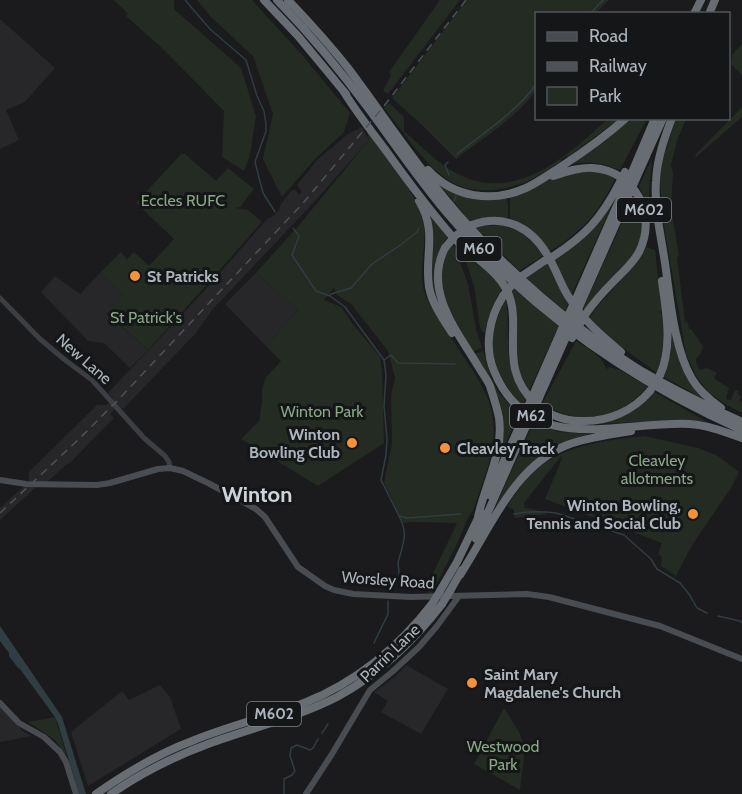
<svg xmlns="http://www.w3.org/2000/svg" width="742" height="794" font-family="Cabin,sans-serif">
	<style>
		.built { fill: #27272a }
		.green { fill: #232b22 }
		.water { fill: #303d42 }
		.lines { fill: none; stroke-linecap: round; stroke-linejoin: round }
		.stream { stroke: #303d42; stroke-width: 1.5 }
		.tertiary { stroke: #3b3e42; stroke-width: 5 }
		.secondary { stroke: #494d52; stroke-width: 6 }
		.motorway { stroke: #676d73; stroke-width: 8 }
		.rail { stroke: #4e5257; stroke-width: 1.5; stroke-dasharray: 8 6; stroke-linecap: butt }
		.motorway-bridge { stroke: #676d73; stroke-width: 8 }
		.poi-dot { fill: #f4923c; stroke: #151618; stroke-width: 2 }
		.labels { text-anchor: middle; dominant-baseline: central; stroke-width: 6; stroke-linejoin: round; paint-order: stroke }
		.shield { fill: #151618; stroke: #7f858b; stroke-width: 1.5 }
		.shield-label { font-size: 15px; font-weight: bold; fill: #adb5bc }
		.park-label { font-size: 16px; fill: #89a784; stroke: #151618 }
		.poi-label { font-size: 16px; font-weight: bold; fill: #adb5bc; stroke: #151618; text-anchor: start }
		.street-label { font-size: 16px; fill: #adb5bc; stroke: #151618 }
		.district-label { font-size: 22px; font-weight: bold; fill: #ced3d8; stroke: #151618 }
	</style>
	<rect width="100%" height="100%" fill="#1b1b1d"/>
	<path class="built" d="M 0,19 L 55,68 L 25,102 L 6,110 L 19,140 L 0,149 Z
		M 362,127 L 369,140 L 317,199 L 212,310 L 196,333 L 123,409 L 118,406 L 110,414 L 114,418 L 69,464 L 68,463 L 46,483 L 29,481 L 29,472 L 97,405 L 106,405 L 113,399 L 108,393 L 204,291 L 267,219 L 273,216 L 279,210 L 281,204 L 291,191 L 295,189 L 299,195 L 302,192 L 297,185 L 318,159 L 348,134 Z
		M 100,273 L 123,295 L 106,313 L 148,350 L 130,368 L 104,343 L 88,341 L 41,292 L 55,276 L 80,294 Z
		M 256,273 L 298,310 L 266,346 L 225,304 Z
		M 23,487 L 36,487 L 0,520 L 0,508 Z
		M 406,665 L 448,689 L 421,734 L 381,712 L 388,701 L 374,692 L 395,677 Z
		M 160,685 L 170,697 L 181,729 L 88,786 L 71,732 L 122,691 L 129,700 Z
		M 0,707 L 24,732 L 32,736 L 0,742 Z"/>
	<path class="green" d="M 114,0 L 174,0 L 174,9 L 241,68 L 256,116 L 250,155 L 244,171 L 222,157 L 224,111 L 163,49 L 126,16 L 128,14 Z
		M 197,0 L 252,0 L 303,56 L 350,113 L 344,132 L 315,159 L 282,197 L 263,159 L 273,114 L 253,56 L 211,17 Z
		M 440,0 L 460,0 L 388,94 L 383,91 L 391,75 L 389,72 Z
		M 467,0 L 609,0 L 596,13 L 536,14 L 536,90 C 518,117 482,139 456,159 L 422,125 L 392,98 Z
		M 742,44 L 742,75 L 731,64 L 732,55 Z
		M 389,103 L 404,117 L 404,131 C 421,146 438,164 458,174 C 517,204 567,155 608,119 L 619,119 L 568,157 L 566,156 L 561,159 L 562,161 C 548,169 533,181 517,185 C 446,207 424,157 384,108 Z
		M 742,107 L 742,117 L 696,157 L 695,155 Z
		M 631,119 L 647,119 L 620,170 C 603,163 588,161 570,164 L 605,140 Z
		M 676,119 L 686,119 L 678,138 L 671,165 L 673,173 L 671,208 L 679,255 L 677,258 L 685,321 L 688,323 L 689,329 L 691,329 L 703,346 L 701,353 L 696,359 L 697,365 L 700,370 L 707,368 L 717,373 L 714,377 L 715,379 L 729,388 L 726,399 L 731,400 L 735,390 L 739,391 L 738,395 L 741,396 L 739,401 L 742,402 L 742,413 L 725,404 L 708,392 L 696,376 L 686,354 L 663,220 L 660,185 L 662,162 Z
		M 367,131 C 383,153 421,198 424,223 C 427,246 418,268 424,291 C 430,310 444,326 454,342 C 465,360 479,377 487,397 C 504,435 485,475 473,511 L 469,516 L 458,542 L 432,593 L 428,593 L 428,584 L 457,523 L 412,522 L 403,523 L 384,483 L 392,443 L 391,395 L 395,378 L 388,351 L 351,304 L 337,295 L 334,288 L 324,300 L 341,307 L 352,323 L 380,357 L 382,371 L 384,443 L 318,486 L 241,439 L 259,421 L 262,402 L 262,389 L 266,377 L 281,361 L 266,346 L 298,310 L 256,273 L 300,224 L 369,140 Z
		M 181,154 L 185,154 L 216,181 L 228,168 L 254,189 L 240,207 L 235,208 L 248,210 L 262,222 L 203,289 L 148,350 L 106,312 L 123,295 L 100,273 L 121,252 L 127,259 L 134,252 L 149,266 L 174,239 L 136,203 Z
		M 652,159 L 649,192 L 650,210 L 639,186 Z
		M 586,169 L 616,177 C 598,214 584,230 549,252 C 539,236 528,226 510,218 L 510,197 L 528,190 L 554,177 Z
		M 434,180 L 452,190 L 506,197 L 508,204 L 508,218 L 487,217 L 469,221 L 452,199 Z
		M 621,185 L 571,296 L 553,259 L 574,245 Z
		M 635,195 L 640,205 L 643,224 L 640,241 L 632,257 L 585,309 L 583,308 Z
		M 430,214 L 448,237 C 432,258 431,280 439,304 L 431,285 L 431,222 Z
		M 502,225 C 523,230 531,240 544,255 L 519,271 L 483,234 L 481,235 L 475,228 L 481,226 Z
		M 453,243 L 468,284 L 476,329 L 482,348 L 474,351 C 468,344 464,335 459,327 C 443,298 431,273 453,243 Z
		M 646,247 L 655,250 L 662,310 L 660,311 L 661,314 L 662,314 C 664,336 665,352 657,373 L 615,342 L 589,318 C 606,292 632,275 646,247 Z
		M 463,252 L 490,275 L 502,289 C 493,302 488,316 485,332 L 482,332 L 480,327 L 474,286 Z
		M 548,262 L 568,304 L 565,311 L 525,277 Z
		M 514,287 L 559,325 L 529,391 L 517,369 L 510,292 Z
		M 506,297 C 511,334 501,367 526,399 L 522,406 C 515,400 510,392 505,383 C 485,352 492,329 506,297 Z
		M 670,315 L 676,345 L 712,404 L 664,377 L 671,353 Z
		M 576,341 C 587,348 602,355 606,368 L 608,369 L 609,367 L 620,370 L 648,387 C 619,419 580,427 542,404 Z
		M 483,351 C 486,358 487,366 490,374 C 495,391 506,402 519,413 L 498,461 L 502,425 L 474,354 Z
		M 654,392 L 711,424 L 683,420 L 596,424 L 644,402 Z
		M 533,423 L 560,432 L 588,434 C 537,449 519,472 492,514 Z
		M 644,436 L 698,448 L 718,456 L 739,472 L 731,488 L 692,545 L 676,576 L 661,566 L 662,557 L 658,554 L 662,543 L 545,499 L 561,461 L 562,455 L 524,503 L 525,508 L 533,509 L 548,514 L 515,518 L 514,510 L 507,506 C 516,493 525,479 537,469 C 564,445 609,440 644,436 Z
		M 504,708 L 519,732 L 525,748 L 520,790 L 474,764 Z
		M 55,717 L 67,757 L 55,740 L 28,722 Z"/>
	<path class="water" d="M 0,626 L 62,717 L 86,794 L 79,794 L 58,724 L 55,717 L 20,669 L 18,668 L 9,656 L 9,653 L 0,641 Z"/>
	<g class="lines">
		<path class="stream" d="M 185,0 L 210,29 L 246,60 L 257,96 L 264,111 L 266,124 L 266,131 L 255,162 L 263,193 L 275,212
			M 590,14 L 603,0
			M 457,154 C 481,135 520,109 536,84
			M 448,162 L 445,165 L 449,175
			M 454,201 L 456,196
			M 293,228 L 299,236 L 292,255 L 316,291 L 330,296 L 345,307 L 384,360 L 386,375 L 384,406 L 387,439 L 386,455 L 381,480 L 399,516 L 407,518 L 461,514
			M 330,296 L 331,294 L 351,288 L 372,264 L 402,244 L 417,232 L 419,228
			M 384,360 L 391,355 L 398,363 L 455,364
			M 514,514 C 528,511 541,511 556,513 L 624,535 L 651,559 L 657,569 L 680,583 L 689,594 L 697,608 L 707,613
			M 391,591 C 394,585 399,580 399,573 C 399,568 397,564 399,559 C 404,541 408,533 399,516
			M 718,616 L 740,621 L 742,623
			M 374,643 L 388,614 L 388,601
			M 322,733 L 328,724
			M 284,794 L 284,779 L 292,775 L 295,771 L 290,756 L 291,748 L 297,745 L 310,750 L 313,748 L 318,739"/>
		<path class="tertiary" d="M 0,298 L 40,339 L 65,360 L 92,380 L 144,438 L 165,456 L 169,462 L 170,468"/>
		<path class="secondary" d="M 0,480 L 26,484 L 97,485 L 110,483 L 158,469 L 170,468 L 183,471 L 210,484 L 256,509 L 265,517 L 298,567 L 325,586 L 334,590 L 353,594 L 411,597 L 527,594 L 549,597 L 660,626 L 742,659
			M 0,703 L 19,723 L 44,737 L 60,752 L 66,762 L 76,794
			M 306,794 L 332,754 L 370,690 L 392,672 L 419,647 L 437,626 L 459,596"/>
		<path class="motorway" d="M 264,0 L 298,36 L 346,94
			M 277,0 C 310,34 340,70 368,108 C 394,143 419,180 447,213 C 527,308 630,380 742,430
			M 288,0 C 309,22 329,44 348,68 C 381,112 411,158 446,200 C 485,247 529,289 577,326 C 599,342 621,359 645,373 C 676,391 709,407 742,422
			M 694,14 L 701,0
			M 709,14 L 715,0
			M 344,92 C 357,113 372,132 387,152 C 407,180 428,208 451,235 C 466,252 487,263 501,281 C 530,318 492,364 536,404 C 549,415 564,421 581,421 C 608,422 633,411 650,391
			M 672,118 C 664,139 657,159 656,181 C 654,208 661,236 665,263 C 670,297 674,349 692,379 C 699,391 710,400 721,408
			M 428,170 C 454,198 492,203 526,188 C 539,182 551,173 562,166 C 585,151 606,136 626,118
			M 553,176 C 566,172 579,167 593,168 C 635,171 658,214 639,252 C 633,263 624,271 615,280 C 604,291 594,302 585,315
			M 630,177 L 655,118
			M 634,183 L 663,118
			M 419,201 C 438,232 424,256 429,287 C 432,304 443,319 452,333
			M 472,225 C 505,213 533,228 549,258 C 557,271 561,286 570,299 C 583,320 602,336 621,352
			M 445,248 C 423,290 457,331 478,366 C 482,373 487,379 490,386 C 493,396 497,407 499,418 C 504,452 485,484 478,517
			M 552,257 C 586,235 601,219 620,182
			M 522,276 L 544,261
			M 503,296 C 489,318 484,347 494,371 C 530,458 618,421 689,424 C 707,425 725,432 742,438
			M 575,301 L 625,187
			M 579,307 L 630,192
			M 660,375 C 673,346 666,312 662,281
			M 533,395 L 561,331
			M 539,398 L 567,335
			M 489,495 L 523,418
			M 476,539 L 528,422
			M 460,575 C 490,529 513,467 567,445 C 588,437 609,435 631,431
			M 440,591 L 457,562 L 481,512
			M 450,591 L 462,570
			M 96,794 C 126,773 157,754 192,741 C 228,726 267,717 304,703 C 355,683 399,647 432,604
			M 111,794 C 141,773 173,757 208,744 C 251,728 296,718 337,697 C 379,674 413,642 442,604"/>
		<path class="rail" d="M 0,513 L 79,439 L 119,399 L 304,202 L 384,106 L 466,0"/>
		<path class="motorway-bridge" d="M 620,182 L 625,172
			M 625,187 L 630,177
			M 630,192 L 634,183
			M 445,248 L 455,236 L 472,225
			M 544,261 L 552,257
			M 503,296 L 510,287 L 522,276
			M 561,331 L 575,301
			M 567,335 L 579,307
			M 572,338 L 585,315
			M 650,391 L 660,375
			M 523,418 L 533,395
			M 528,422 L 539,398
			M 432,604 L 440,591
			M 442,604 L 450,591"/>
	</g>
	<g class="poi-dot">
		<circle cx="135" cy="276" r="6"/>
		<circle cx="352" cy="443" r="6"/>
		<circle cx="445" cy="448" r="6"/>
		<circle cx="693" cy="514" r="6"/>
		<circle cx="472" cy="683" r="6"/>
	</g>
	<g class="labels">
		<g class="shield">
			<rect x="617" y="198" width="54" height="24" rx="4.5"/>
			<rect x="456.5" y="237" width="45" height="24" rx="4.5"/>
			<rect x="510" y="404" width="42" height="24" rx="4.5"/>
			<rect x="247" y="702" width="54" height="24" rx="4.5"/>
		</g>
		<g class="shield-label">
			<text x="644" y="210">M602</text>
			<text x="479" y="249">M60</text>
			<text x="531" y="416">M62</text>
			<text x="274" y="714">M602</text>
		</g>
		<g class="park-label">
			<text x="183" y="200">Eccles RUFC</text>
			<text x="146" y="317">St Patrick's</text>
			<text x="322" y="411">Winton Park</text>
			<text x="657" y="460">Cleavley<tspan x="657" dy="18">allotments</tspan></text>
			<text x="503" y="746">Westwood<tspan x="503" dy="18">Park</tspan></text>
		</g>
		<g class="poi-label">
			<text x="147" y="276">St Patricks</text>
			<text x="340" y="434" text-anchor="end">Winton<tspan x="340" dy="18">Bowling Club</tspan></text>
			<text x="457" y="448">Cleavley Track</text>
			<text x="681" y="505" text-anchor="end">Winton Bowling,<tspan x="681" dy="18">Tennis and Social Club</tspan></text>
			<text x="484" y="674">Saint Mary<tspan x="484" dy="18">Magdalene's Church</tspan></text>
		</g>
		<g class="street-label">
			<text transform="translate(84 359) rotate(41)">New Lane</text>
			<text transform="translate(388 580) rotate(4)">Worsley Road</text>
			<text transform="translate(390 653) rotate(-44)">Parrin Lane</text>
		</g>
		<g class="district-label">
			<text x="257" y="494">Winton</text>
		</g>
	</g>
	<rect x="535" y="12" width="195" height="108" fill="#151618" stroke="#52565a" stroke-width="1.5"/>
	<rect x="547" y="32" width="30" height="9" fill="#494d52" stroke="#52565a" stroke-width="1.5"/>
	<text x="589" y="42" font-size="18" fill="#adb5bc">Road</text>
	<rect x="547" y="62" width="30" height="9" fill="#4e5257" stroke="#52565a" stroke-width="1.5"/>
	<text x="589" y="72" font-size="18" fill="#adb5bc">Railway</text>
	<rect x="547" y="87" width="30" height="18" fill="#232b22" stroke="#52565a" stroke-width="1.5"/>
	<text x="589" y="102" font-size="18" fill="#adb5bc">Park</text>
</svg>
